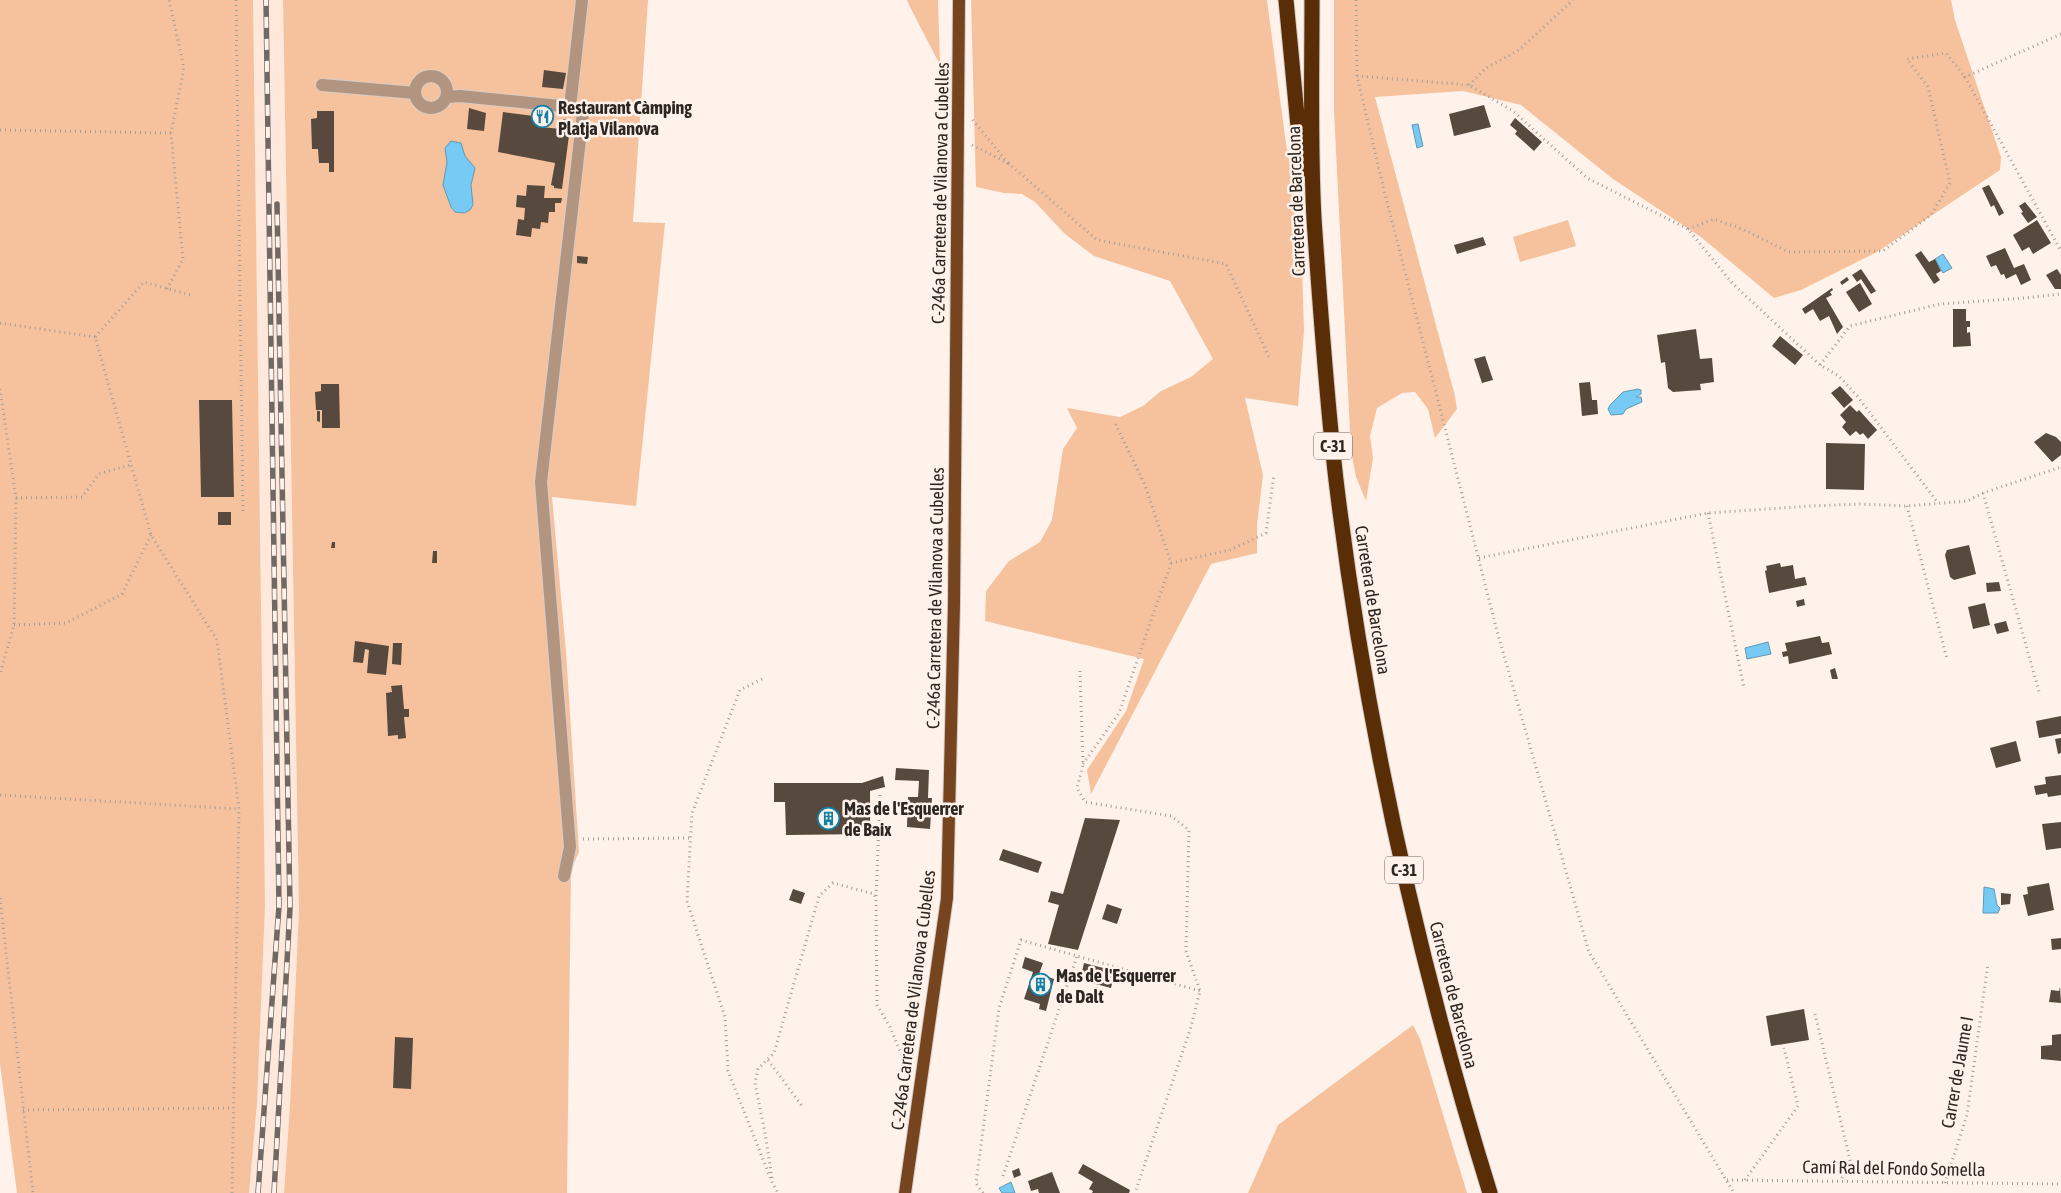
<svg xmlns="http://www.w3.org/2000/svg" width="2061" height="1193" font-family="'Asap Condensed',sans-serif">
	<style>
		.built { fill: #fde8db }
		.green { fill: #f6c29e }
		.water { fill: #76caf3; stroke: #6099b4 }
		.building { fill: #58493f }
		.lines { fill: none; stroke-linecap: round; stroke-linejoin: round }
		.minor-casing { stroke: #d8cdc7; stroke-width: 14 }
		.major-casing { stroke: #d8cdc7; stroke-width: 14 }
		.highway-casing { stroke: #d8cdc7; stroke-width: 17 }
		.path { stroke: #a59c95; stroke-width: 3; stroke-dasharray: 1 4; stroke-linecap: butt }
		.minor { stroke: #b29581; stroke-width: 12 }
		.major { stroke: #76451f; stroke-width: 12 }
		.highway { stroke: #592d06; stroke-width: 15 }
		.rail-casing { stroke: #706862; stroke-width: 5.5 }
		.rail { stroke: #fef2eb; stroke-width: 4; stroke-dasharray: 11; stroke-linecap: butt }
		.labels { text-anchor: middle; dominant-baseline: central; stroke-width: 5; stroke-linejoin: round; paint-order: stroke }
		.shield { fill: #fef2eb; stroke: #6c645e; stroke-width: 1 }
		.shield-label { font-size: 16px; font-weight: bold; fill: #2d2722 }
		.poi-label { font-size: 18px; font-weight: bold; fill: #2d2722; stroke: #fef2eb; text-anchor: start }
		.street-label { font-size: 18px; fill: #2d2722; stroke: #fef2eb }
	</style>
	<rect width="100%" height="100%" fill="#fef2eb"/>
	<path class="built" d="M 253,0 L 283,0 L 299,910 L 290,1105 L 284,1193 L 249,1193 L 257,1103 L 265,906 Z"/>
	<path class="green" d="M 0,0 L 253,0 L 265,906 L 257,1103 L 249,1193 L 17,1193 L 0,1064 Z
		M 283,0 L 648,0 L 633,222 L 665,223 L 636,506 L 552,497 L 566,652 L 579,852 L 571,870 L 567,1193 L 284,1193 L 290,1105 L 299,910 Z
		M 907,0 L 938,0 L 940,65 L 909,5 Z
		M 971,0 L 1267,0 L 1286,144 L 1295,191 L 1295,227 L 1302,267 L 1304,331 L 1298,406 L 1245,398 L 1263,475 L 1257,525 L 1257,553 L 1211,564 L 1091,794 L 1087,770 L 1126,711 L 1144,659 L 985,621 L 986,591 L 1009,561 L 1040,542 L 1052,520 L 1063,449 L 1077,428 L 1067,408 L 1120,417 L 1143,406 L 1161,391 L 1191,377 L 1213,359 L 1170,281 L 1094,256 L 1065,234 L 1035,202 L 1022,194 L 1004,193 L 976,187 Z
		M 1334,0 L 1951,0 L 1955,20 L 2001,157 L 2000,170 L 1877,252 L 1801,290 L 1774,298 L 1701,237 L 1613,179 L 1521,105 L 1463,91 L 1375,97 L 1455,396 L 1457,409 L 1435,438 L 1428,409 L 1415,392 L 1402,393 L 1377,408 L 1370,436 L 1373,458 L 1366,501 L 1356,477 L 1351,451 L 1334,111 Z
		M 1568,220 L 1576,246 L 1520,262 L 1513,237 Z
		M 1413,1025 L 1420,1039 L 1467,1193 L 1248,1193 L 1278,1125 Z"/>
	<path class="water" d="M 1418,124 L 1423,146 L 1417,148 L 1412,125 Z
		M 451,141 L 461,143 L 465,156 L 475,168 L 471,185 L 473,205 L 470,210 L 464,213 L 455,212 L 451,207 L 443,185 L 447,162 L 445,148 Z
		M 1943,254 L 1952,268 L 1943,273 L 1935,259 Z
		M 1638,389 L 1641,390 L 1641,394 L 1636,397 L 1641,397 L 1642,402 L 1626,409 L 1623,414 L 1611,415 L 1608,409 L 1610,405 L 1623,392 Z
		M 1768,642 L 1771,654 L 1747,659 L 1745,648 Z
		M 1984,887 L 1994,889 L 1997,905 L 2000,908 L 1998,913 L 1983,913 Z
		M 1011,1182 L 1015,1193 L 1002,1193 L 999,1188 Z"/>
	<path class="building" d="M 544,70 L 566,73 L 563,89 L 542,87 Z
		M 1484,105 L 1491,127 L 1454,136 L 1449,114 Z
		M 469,108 L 486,113 L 484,131 L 467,129 Z
		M 317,111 L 334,111 L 334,172 L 329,172 L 329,163 L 319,163 L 318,149 L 312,149 L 311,119 L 317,118 Z
		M 503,112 L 542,117 L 541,127 L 561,129 L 563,119 L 571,120 L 562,189 L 554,188 L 554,186 L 551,185 L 555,163 L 498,152 Z
		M 1515,118 L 1542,142 L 1534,151 L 1515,134 L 1517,131 L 1510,125 Z
		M 527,185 L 545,186 L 544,198 L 562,198 L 561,203 L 555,203 L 555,212 L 549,212 L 548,223 L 541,222 L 540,229 L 532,228 L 531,237 L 516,235 L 518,219 L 524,220 L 525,208 L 516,207 L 517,195 L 526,196 Z
		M 1989,185 L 2004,213 L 1999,216 L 1994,205 L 1991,207 L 1982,188 Z
		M 2025,202 L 2037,217 L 2028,223 L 2021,213 L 2023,212 L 2019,206 Z
		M 2037,220 L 2051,243 L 2033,254 L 2029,247 L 2022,251 L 2013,235 Z
		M 1483,237 L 1486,245 L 1457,254 L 1454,245 Z
		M 2005,248 L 2014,268 L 2024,264 L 2031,280 L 2021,285 L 2016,274 L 2006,279 L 2004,274 L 2001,275 L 1996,265 L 1991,267 L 1986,256 Z
		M 1921,251 L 1929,262 L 1935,259 L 1941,271 L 1936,274 L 1940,280 L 1934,284 L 1915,255 Z
		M 577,256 L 588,257 L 587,264 L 577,263 Z
		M 1861,269 L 1876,291 L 1871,294 L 1861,279 L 1857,282 L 1852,275 Z
		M 2057,269 L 2061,275 L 2061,289 L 2055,289 L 2046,275 Z
		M 1847,277 L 1849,280 L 1842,285 L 1840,282 Z
		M 1860,283 L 1872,304 L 1859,312 L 1846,292 Z
		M 1832,288 L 1833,290 L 1830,292 L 1832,295 L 1826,298 L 1843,327 L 1837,334 L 1829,316 L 1820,321 L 1813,309 L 1805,314 L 1802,309 Z
		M 1953,309 L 1966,309 L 1966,321 L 1970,321 L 1970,327 L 1967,327 L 1967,333 L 1970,332 L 1971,346 L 1953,347 Z
		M 1696,329 L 1700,359 L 1712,358 L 1714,382 L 1700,384 L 1701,390 L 1673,392 L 1668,388 L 1665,362 L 1661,363 L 1657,335 Z
		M 1780,336 L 1803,355 L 1795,365 L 1772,346 Z
		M 1485,356 L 1493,380 L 1482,383 L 1474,359 Z
		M 1590,382 L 1592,400 L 1597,400 L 1598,414 L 1582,416 L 1579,383 Z
		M 321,384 L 339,384 L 340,428 L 322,428 L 322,410 L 316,410 L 315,392 L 321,391 Z
		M 1840,386 L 1853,400 L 1844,408 L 1831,393 Z
		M 199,400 L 232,400 L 234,497 L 201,497 Z
		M 1850,405 L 1857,412 L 1859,410 L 1877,430 L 1868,439 L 1863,433 L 1860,435 L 1856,431 L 1850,436 L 1842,427 L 1846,422 L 1840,415 Z
		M 317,411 L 320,411 L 320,422 L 317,421 Z
		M 2046,433 L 2056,437 L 2061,442 L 2061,455 L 2052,462 L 2034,442 Z
		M 1826,443 L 1865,444 L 1864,490 L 1826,489 Z
		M 218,512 L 231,512 L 231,525 L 218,525 Z
		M 332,542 L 335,542 L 335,548 L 331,548 Z
		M 1969,545 L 1976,574 L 1954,580 L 1950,577 L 1945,555 L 1947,550 Z
		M 433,551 L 437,551 L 437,563 L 432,563 Z
		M 1780,563 L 1781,567 L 1793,565 L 1795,579 L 1805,577 L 1807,585 L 1769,593 L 1765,571 L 1767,570 L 1766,566 Z
		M 1999,582 L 2001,591 L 1987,592 L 1986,583 Z
		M 1804,599 L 1805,605 L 1797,607 L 1796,601 Z
		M 1985,603 L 1990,625 L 1973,629 L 1968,607 Z
		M 2006,621 L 2009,631 L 1997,634 L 1994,624 Z
		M 1820,636 L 1822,643 L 1829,642 L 1832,654 L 1789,664 L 1788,656 L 1783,657 L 1782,652 L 1787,651 L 1785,643 Z
		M 355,641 L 389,646 L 386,675 L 367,673 L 369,650 L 365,649 L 363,663 L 353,662 Z
		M 393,643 L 402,643 L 401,665 L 392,664 Z
		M 1835,668 L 1838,679 L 1832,679 L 1830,670 Z
		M 402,685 L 404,709 L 409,709 L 409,717 L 404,717 L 406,738 L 398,739 L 398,735 L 388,736 L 386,693 L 392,692 L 391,686 Z
		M 2061,716 L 2061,734 L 2039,738 L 2036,721 Z
		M 2061,738 L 2061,753 L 2058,754 L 2055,739 Z
		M 2016,741 L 2021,761 L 1996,768 L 1990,748 Z
		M 896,768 L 929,770 L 928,798 L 932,798 L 930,829 L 907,827 L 908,797 L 918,797 L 919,781 L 895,780 Z
		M 2061,775 L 2061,795 L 2048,797 L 2047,793 L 2036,795 L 2034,786 L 2046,784 L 2045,777 Z
		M 883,776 L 885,787 L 870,791 L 870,834 L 786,835 L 785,802 L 774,802 L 774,783 L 862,783 Z
		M 1085,818 L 1120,820 L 1078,950 L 1048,944 L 1059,905 L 1048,902 L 1051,891 L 1063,894 Z
		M 2061,822 L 2061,848 L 2046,850 L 2042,824 Z
		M 1003,849 L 1042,862 L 1038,873 L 999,860 Z
		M 2049,883 L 2054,910 L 2028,916 L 2023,895 L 2028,894 L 2027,887 Z
		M 793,889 L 805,893 L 801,904 L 789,900 Z
		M 2001,893 L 2011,894 L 2010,904 L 2001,905 Z
		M 1107,904 L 1122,909 L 1117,924 L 1102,919 Z
		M 2061,938 L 2061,949 L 2052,950 L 2051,939 Z
		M 1025,957 L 1043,963 L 1039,974 L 1054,979 L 1046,1011 L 1039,1009 L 1040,1004 L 1024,999 L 1033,972 L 1022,968 Z
		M 1084,963 L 1115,971 L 1111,988 L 1080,980 Z
		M 2060,987 L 2061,1003 L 2049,1002 L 2051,990 L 2059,991 Z
		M 1804,1009 L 1809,1040 L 1771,1046 L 1766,1016 Z
		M 2061,1034 L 2061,1061 L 2041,1059 L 2041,1046 L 2052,1045 L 2052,1035 Z
		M 395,1037 L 413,1038 L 411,1089 L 393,1088 Z
		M 1083,1164 L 1130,1190 L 1129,1193 L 1092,1193 L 1093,1191 L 1089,1189 L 1093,1182 L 1078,1173 Z
		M 1019,1168 L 1021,1175 L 1014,1178 L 1012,1171 Z
		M 1052,1172 L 1060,1193 L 1039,1193 L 1038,1189 L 1031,1191 L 1028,1181 Z"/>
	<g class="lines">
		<defs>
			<path id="minor" d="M415 92a16 16 0 1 1 32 0a16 16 0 1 1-32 0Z
				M 322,85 L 415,93
				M 447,97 L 460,96 L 570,107 L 583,113 L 541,482 L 570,847 L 564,876
				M 570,107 L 582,0"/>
			<path id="major" d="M 905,1193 L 947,898 L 954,604 L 959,0"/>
			<path id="highway" d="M 1286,0 L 1298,126 L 1306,169
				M 1312,0 C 1312,73 1310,146 1314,219 C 1320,306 1326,393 1336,480 C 1365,721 1418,961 1490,1193"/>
		</defs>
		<use href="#minor" class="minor-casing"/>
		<use href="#major" class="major-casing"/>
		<use href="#highway" class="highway-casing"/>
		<path class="path" d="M 236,0 L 243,513
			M 1356,0 L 1357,76 L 1383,186 L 1497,631 L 1589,952 L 1734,1193
			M 2061,34 L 1965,77 L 2061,251
			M 1357,76 L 1469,85 L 1513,111 L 1587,178 L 1688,229 L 1733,284 L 1820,365 L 1839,376 L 1858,397 L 1938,503
			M 1469,85 L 1486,68 L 1519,50 L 1573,0
			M 0,130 L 171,133
			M 972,145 L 1008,163 L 972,119
			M 1008,163 L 1097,240 L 1226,264 L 1269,357
			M 1688,229 L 1714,219 L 1742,229 L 1789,252 L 1883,251 L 1931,215 L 1950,183 L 1928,87 L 1907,59 L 1946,53 L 1965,77
			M 167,289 L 183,259 L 171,133 L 184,68 L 169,0
			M 190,295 L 144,282 L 95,337 L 151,535 L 217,640 L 239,809 L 232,1193
			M 0,323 L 95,337
			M 1820,365 L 1850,326 L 1940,304 L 2024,298 L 2061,294
			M 0,389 L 16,498 L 14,625 L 0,674
			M 1983,493 L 2040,695
			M 16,498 L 82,497 L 99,474 L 130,465
			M 1907,506 L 1947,659
			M 1708,513 L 1744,688
			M 1479,558 L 1708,513 L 1811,506 L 1860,504 L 1907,506 L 1967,501 L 1983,493 L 2061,467
			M 1171,563 L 1230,550 L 1266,533 L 1274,474
			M 14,625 L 66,623 L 122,594 L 151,535
			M 1080,671 L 1083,765 L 1077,788 L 1085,802 L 1171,816 L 1189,830 L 1186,951 L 1200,991 L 1191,1027 L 1135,1193
			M 762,679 L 740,690 L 692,813 L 687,901 L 725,1017 L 728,1071 L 772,1182 L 778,1193
			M 1083,764 L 1119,713 L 1171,563 L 1145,485 L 1115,423
			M 0,795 L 239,809
			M 880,795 L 876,899 L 877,1005 L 890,1027 L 908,1070
			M 583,839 L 690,838
			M 0,898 L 33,1193
			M 1815,1014 L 1851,1164 L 1840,1181
			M 768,1060 L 802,1106
			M 23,1110 L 233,1108
			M 1003,1176 L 1077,956
			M 772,1178 L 765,1133 L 755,1083 L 758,1069 L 774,1053 L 819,896 L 833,883 L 874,894 L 876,899
			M 1727,1180 L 2061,1184
			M 1745,1180 L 1798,1106 L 1784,1048
			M 1945,1183 L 1967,1115 L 1988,963
			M 983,1193 L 976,1183 L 999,1008 L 1021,940 L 1200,991"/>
		<use href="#minor" class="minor"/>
		<use href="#major" class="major"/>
		<use href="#highway" class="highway"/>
		<defs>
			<path id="rail" d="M 258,1193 L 279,906 L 266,0
				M 274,1193 L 290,908 L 277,204"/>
		</defs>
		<use href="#rail" class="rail-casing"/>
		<use href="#rail" class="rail"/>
	</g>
	<defs>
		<symbol id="restaurant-ring" viewBox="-11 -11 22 22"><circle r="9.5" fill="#fef2eb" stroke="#1380a8" stroke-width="1.5"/><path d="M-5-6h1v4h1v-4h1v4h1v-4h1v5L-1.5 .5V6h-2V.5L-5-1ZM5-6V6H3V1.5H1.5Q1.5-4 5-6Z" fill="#1380a8"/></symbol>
		<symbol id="building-ring" viewBox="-11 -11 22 22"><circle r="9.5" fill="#fef2eb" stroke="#1380a8" stroke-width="1.5"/><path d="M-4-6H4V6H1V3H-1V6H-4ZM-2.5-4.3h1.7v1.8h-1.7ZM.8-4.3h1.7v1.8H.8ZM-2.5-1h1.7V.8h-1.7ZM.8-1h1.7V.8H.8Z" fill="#1380a8"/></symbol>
	</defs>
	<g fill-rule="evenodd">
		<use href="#restaurant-ring" x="530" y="104" width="25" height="25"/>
		<use href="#building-ring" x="816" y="806" width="25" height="25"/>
		<use href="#building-ring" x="1028" y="972" width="25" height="25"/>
	</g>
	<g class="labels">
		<g class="shield">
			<rect x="1314" y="432.5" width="38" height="27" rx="4"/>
			<rect x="1385" y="856.5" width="38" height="27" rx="4"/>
		</g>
		<g class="shield-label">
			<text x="1333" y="446">C-31</text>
			<text x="1404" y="870">C-31</text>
		</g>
		<g class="poi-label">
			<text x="558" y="107">Restaurant Càmping<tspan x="558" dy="21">Platja Vilanova</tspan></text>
			<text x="844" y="808">Mas de l'Esquerrer<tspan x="844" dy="21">de Baix</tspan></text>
			<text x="1056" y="975">Mas de l'Esquerrer<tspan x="1056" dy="21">de Dalt</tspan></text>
		</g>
		<g class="street-label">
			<text transform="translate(940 193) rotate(-89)">C-246a Carretera de Vilanova a Cubelles</text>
			<text transform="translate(1296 201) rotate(-92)">Carretera de Barcelona</text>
			<text transform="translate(935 598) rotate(-89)">C-246a Carretera de Vilanova a Cubelles</text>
			<text transform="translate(1373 600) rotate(81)">Carretera de Barcelona</text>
			<text transform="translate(1454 995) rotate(76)">Carretera de Barcelona</text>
			<text transform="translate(913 1000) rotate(-83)">C-246a Carretera de Vilanova a Cubelles</text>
			<text transform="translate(1957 1072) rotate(-80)">Carrer de Jaume I</text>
			<text transform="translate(1894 1168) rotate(1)">Camí Ral del Fondo Somella</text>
		</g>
	</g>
</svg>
